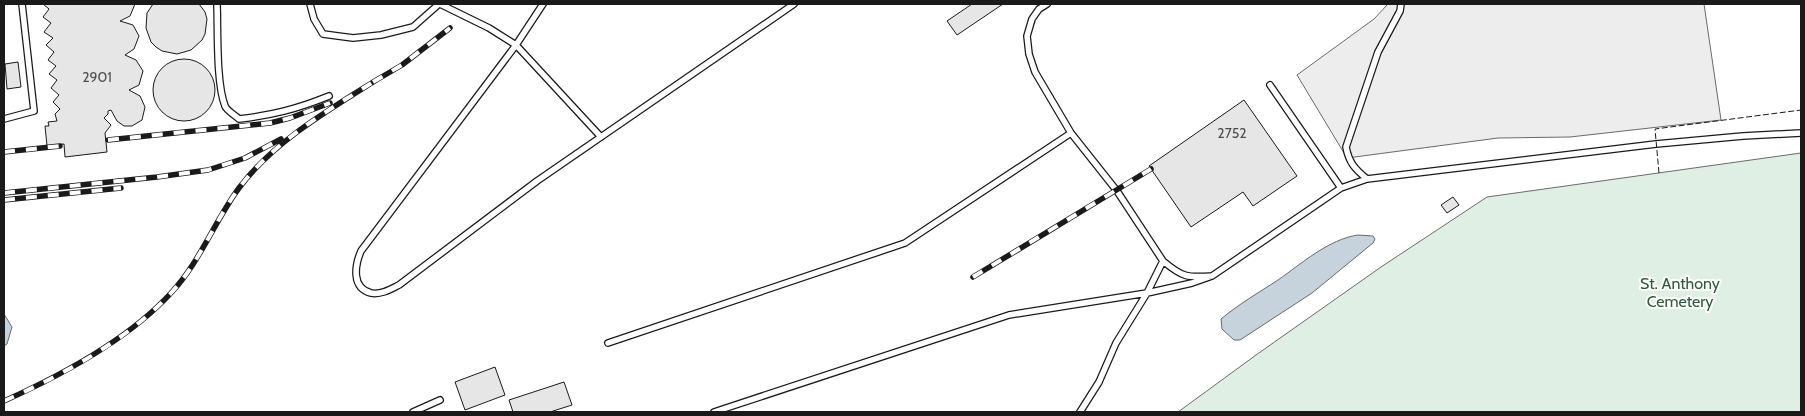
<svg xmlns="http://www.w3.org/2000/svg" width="1805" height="416" font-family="Cabin,sans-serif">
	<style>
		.green { fill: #e0efe3; stroke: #6a6a6a }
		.parking { fill: #ededed; stroke: #6a6a6a }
		.water { fill: #c6d2dc; stroke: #6a6a6a }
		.building { fill: #e6e6e6; stroke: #1a1a1a }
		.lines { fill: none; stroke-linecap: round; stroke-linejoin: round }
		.lane-casing { stroke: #1a1a1a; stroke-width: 8 }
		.lane { stroke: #fff; stroke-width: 5.5 }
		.rail-casing { stroke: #1a1a1a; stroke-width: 5.5 }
		.rail { stroke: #fff; stroke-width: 4; stroke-dasharray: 11; stroke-linecap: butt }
		.fence { stroke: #1a1a1a; stroke-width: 1; stroke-dasharray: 6 2.5; stroke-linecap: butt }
		.labels { text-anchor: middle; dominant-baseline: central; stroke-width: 4; stroke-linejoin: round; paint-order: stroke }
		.number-label { font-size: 14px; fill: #4d4d4d }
		.park-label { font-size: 16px; fill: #2b5a34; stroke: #fff }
	</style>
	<rect width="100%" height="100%" fill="#fff"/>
	<path class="green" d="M 1801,153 L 1801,412 L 1178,412 L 1256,355 L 1381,267 L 1487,197 Z"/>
	<path class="parking" d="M 1388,4 L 1704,4 L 1721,120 L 1570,137 L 1498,138 L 1347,158 L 1297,75 L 1374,19 Z"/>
	<path class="water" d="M 1358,235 L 1373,236 L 1375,239 L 1373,243 L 1312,293 L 1240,340 L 1234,340 L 1222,329 L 1221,319 C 1239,304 1258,293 1278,280 C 1301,264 1329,239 1358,235 Z
		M 4,314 L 12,327 L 7,344 L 4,346 Z"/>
	<path class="building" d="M 43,4 L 135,4 L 130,16 L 120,21 L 133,25 L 139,36 L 134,49 L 125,55 L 136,60 L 143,71 L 139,85 L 129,90 L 140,96 L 145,107 L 142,120 L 132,126 L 124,126 L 117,121 L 111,110 L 108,111 L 108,114 L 104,118 L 111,125 L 105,133 L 107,152 L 65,157 L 64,144 L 47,146 L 45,126 L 49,126 L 48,122 L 57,121 L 55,114 L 60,109 L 53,102 L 59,95 L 51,88 L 57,80 L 49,74 L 56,66 L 48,60 L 54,52 L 46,45 L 53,38 L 44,32 L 51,23 L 43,17 L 49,9 Z
		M 153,4 L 199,4 L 205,12 L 207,19 L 205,34 L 202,40 L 191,50 L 177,54 L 162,51 L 156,47 L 151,42 L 146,28 L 147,13 Z
		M 972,4 L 1003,4 L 957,35 L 947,21 Z
		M153 90a31 31 0 1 1 62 0a31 31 0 1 1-62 0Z
		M 18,62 L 21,87 L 7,89 L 5,64 Z
		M 1244,100 L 1297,176 L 1253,206 L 1243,192 L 1191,227 L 1149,166 Z
		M 1453,197 L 1459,205 L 1447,213 L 1441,205 Z
		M 495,367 L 505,395 L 465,410 L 455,382 Z
		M 564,382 L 572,405 L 550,412 L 513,412 L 509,400 Z"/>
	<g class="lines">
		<defs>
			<path id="lane" d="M 217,4 C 218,30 216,83 225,106 C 227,111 235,115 239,119 C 273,115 297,109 329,96
				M 310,4 L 314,19 L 323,34 L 353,38 L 381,35 L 413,27 L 439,4
				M 440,4 L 489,28 L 516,45 L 601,137
				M 543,4 L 516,45 L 361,251 C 355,265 351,288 371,293 C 381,295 391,289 399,285 L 537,181 L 794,4
				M 1047,4 L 1039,9 L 1032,19 L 1027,36 L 1029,54 L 1035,72 L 1071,133 L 1117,191 L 1163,261 L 1147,293 L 1116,343 L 1099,382 L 1080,412
				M 1401,4 L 1400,11 L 1378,52 L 1346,147 C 1349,163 1355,169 1367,179 L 1656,144 L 1743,136 L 1801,133
				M 1270,85 L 1341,188
				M 4,119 L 34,111 L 22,4
				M 1163,261 C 1182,277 1187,278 1212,276 L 1341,188 L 1367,179
				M 608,343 L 905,243 L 1071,133
				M 413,412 L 440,400
				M 714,412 L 1009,315 L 1147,293 L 1192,283 L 1212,276"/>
		</defs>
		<use href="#lane" class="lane-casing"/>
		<use href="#lane" class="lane"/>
		<defs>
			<path id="rail" d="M 373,82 L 402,65 L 450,28
				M 108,140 L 270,123 L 290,118 L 330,103
				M 4,152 L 60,146
				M 4,193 L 157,177 L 208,170 L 245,158 L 281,139
				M 4,200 L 121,188
				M 973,277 L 1151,169
				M 4,401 C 62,375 128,340 171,293 C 200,262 214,222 239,188 C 273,142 330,109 378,79"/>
		</defs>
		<use href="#rail" class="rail-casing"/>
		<use href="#rail" class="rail"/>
		<path class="fence" d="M 1659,173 L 1655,129 L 1801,110"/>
	</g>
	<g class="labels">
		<g class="number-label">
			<text x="97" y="77">2901</text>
			<text x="1232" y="133">2752</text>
		</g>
		<g class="park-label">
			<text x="1680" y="283">St. Anthony<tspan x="1680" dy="18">Cemetery</tspan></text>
		</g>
	</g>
	<rect width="1805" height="416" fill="none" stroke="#1a1a1a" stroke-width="10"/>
</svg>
